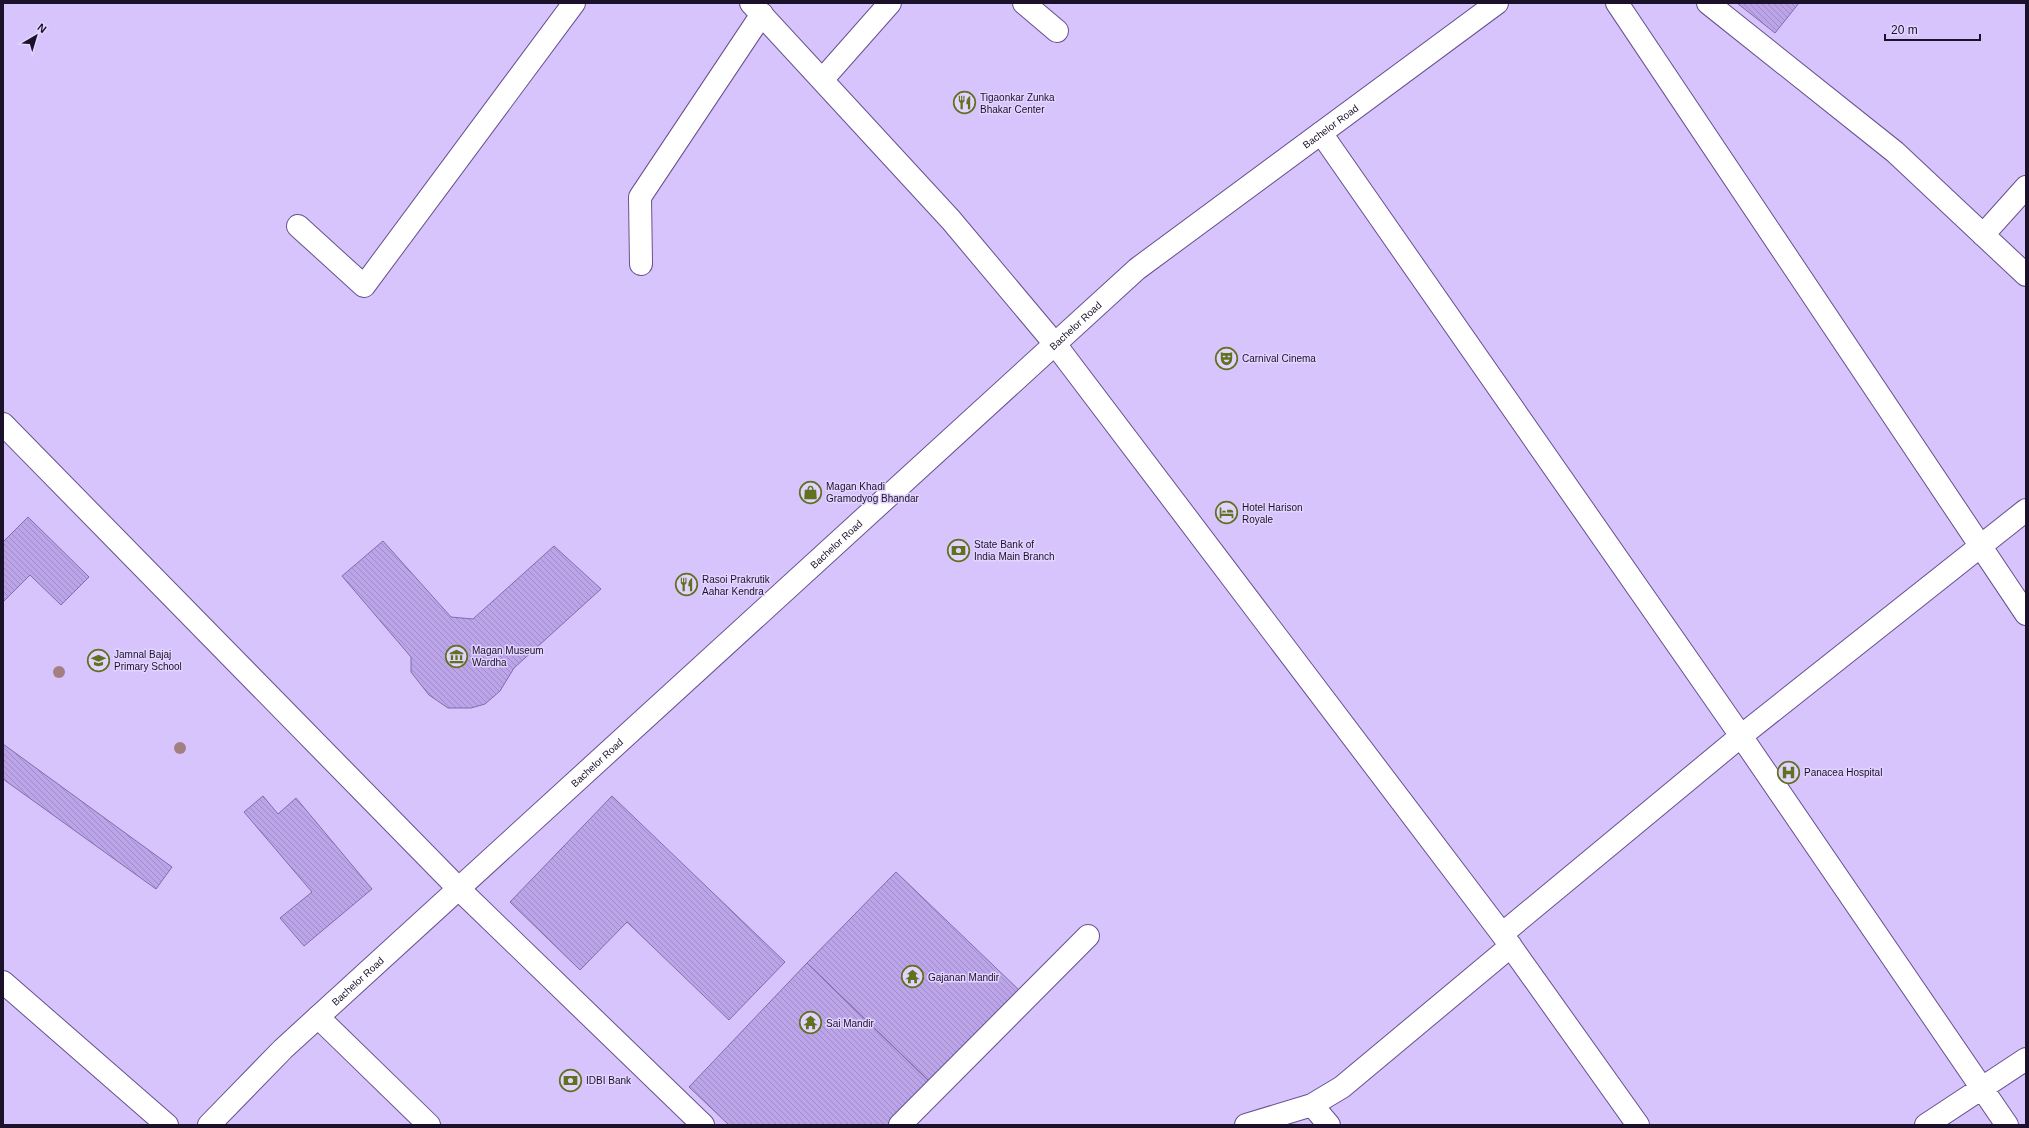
<svg xmlns="http://www.w3.org/2000/svg" width="2029" height="1128" font-family="Helvetica,sans-serif">
	<style>
		.building { fill: url(#building-back-hatch); stroke: #836bac }
		.lines { fill: none; stroke-linecap: round; stroke-linejoin: round }
		.minor-casing { stroke: #67508e; stroke-width: 24 }
		.major-casing { stroke: #67508e; stroke-width: 24 }
		.minor { stroke: #fff; stroke-width: 22 }
		.major { stroke: #fff; stroke-width: 22 }
		.tree { fill: #a28081 }
		.labels { text-anchor: middle; dominant-baseline: central; stroke-width: 3; stroke-linejoin: round; paint-order: stroke }
		.poi-label { font-size: 10px; fill: #1b112a; stroke: #e2d4ff; text-anchor: start }
		.street-label { font-size: 10px; fill: #1b112a; stroke: #e2d4ff }
	</style>
	<defs>
		<pattern id="building-back-hatch" width="6" height="6" patternUnits="userSpaceOnUse"><rect width="6" height="6" fill="#bca4e9"/><path d="M-1 5l2 2M0 0l6 6M5-1l2 2" fill="none" stroke="#a18cc8"/></pattern>
	</defs>
	<rect width="100%" height="100%" fill="#d7c4fd"/>
	<path class="building" d="M 1737,3 L 1799,3 L 1775,33 Z
		M 28,517 L 89,577 L 61,605 L 30,575 L 3,602 L 3,542 Z
		M 383,541 L 451,617 L 473,619 L 554,546 L 601,589 L 514,668 L 500,691 L 485,704 L 471,708 L 448,708 L 429,695 L 411,672 L 411,657 L 342,576 Z
		M 3,744 L 172,867 L 156,889 L 3,779 Z
		M 263,796 L 278,814 L 296,798 L 372,889 L 304,946 L 280,918 L 312,892 L 244,812 Z
		M 612,796 L 785,962 L 729,1020 L 627,922 L 580,970 L 510,902 Z
		M 896,872 L 1020,991 L 931,1083 L 807,963 Z
		M 807,963 L 931,1083 L 891,1125 L 729,1125 L 689,1087 Z"/>
	<g class="lines">
		<defs>
			<path id="minor" d="M 751,3 L 951,220 L 1055,344 L 1502,934
				M 1024,3 L 1057,31
				M 1617,3 L 2026,614
				M 1708,3 L 1895,152 L 2026,275
				M 822,80 L 890,3
				M 1321,133 L 1741,736 L 2007,1125
				M 298,226 L 364,286 L 574,3
				M 1983,235 L 2026,187
				M 641,264 L 640,197 L 762,14
				M 3,424 L 459,889 L 703,1125
				M 3,982 L 167,1125
				M 318,1017 L 429,1125
				M 1312,1105 L 1329,1125
				M 900,1125 L 1088,936
				M 1246,1125 L 1312,1105 L 1342,1087 L 1511,946
				M 1638,1125 L 1502,934 L 1741,736 L 2026,510
				M 1926,1125 L 2026,1059"/>
			<g id="major">
				<path id="s1" d="M 209,1125 L 283,1049 L 1137,269 L 1497,3"/>
			</g>
		</defs>
		<use href="#minor" class="minor-casing"/>
		<use href="#major" class="major-casing"/>
		<use href="#minor" class="minor"/>
		<use href="#major" class="major"/>
	</g>
	<g class="tree">
		<circle cx="59" cy="672" r="6"/>
		<circle cx="180" cy="748" r="6"/>
	</g>
	<defs>
		<symbol id="restaurant-ring" viewBox="-11 -11 22 22"><circle r="9.5" fill="#e2d4ff" stroke="#60711f" stroke-width="1.5"/><path d="M-5-6h1v4h1v-4h1v4h1v-4h1v5L-1.5 .5V6h-2V.5L-5-1ZM5-6V6H3V1.5H1.5Q1.5-4 5-6Z" fill="#60711f"/></symbol>
		<symbol id="theatre-ring" viewBox="-11 -11 22 22"><circle r="9.5" fill="#e2d4ff" stroke="#60711f" stroke-width="1.5"/><path d="M-5-5.5Q0-4 5-5.5V0Q5 5 0 6Q-5 5-5 0ZM-3.3-2.5H-1v1.5H-3.3ZM1-2.5H3.3v1.5H1ZM-2.8 1Q0 5.5 2.8 1Z" fill="#60711f"/></symbol>
		<symbol id="shop-ring" viewBox="-11 -11 22 22"><circle r="9.5" fill="#e2d4ff" stroke="#60711f" stroke-width="1.5"/><path d="M-5-2.5h2.3a2.7 3.5 0 0 1 5.4 0H5L5.5 6h-11ZM-1.5-2.5h3a1.5 2.3 0 0 0-3 0Z" fill="#60711f"/></symbol>
		<symbol id="hotel-ring" viewBox="-11 -11 22 22"><circle r="9.5" fill="#e2d4ff" stroke="#60711f" stroke-width="1.5"/><path d="M-6-4.5h1.5V1H6V5H4.5V3h-9V5H-6ZM-4 0a1.8 1.8 0 1 1 3.6 0ZM.5 0V-2.5h3Q6-2.5 6 0Z" fill="#60711f"/></symbol>
		<symbol id="bank-ring" viewBox="-11 -11 22 22"><circle r="9.5" fill="#e2d4ff" stroke="#60711f" stroke-width="1.5"/><path d="M-6-4H6V4H-6ZM0-2.3a2.3 2.3 0 1 0 0 4.6a2.3 2.3 0 1 0 0-4.6Z" fill="#60711f"/></symbol>
		<symbol id="museum-ring" viewBox="-11 -11 22 22"><circle r="9.5" fill="#e2d4ff" stroke="#60711f" stroke-width="1.5"/><path d="M0-6L6-3V-2H-6V-3ZM-5-1h2V3h-2ZM-1-1h2V3h-2ZM3-1h2V3H3ZM-6 4H6V6H-6Z" fill="#60711f"/></symbol>
		<symbol id="school-ring" viewBox="-11 -11 22 22"><circle r="9.5" fill="#e2d4ff" stroke="#60711f" stroke-width="1.5"/><path d="M0-5L7-2L0 1L-7-2ZM-4 1L0 2.5L4 1V4Q0 6-4 4Z" fill="#60711f"/></symbol>
		<symbol id="hospital-ring" viewBox="-11 -11 22 22"><circle r="9.5" fill="#e2d4ff" stroke="#60711f" stroke-width="1.5"/><path d="M-5-5h3v3.5h4V-5h3V5h-3V1.5h-4V5h-3Z" fill="#60711f"/></symbol>
		<symbol id="temple-ring" viewBox="-11 -11 22 22"><circle r="9.5" fill="#e2d4ff" stroke="#60711f" stroke-width="1.5"/><path d="M0-6L5-2H3V0L6.5 2.5H4V6H1.5V3h-3V6H-4V2.5H-6.5L-3 0V-2H-5Z" fill="#60711f"/></symbol>
	</defs>
	<g fill-rule="evenodd">
		<use href="#restaurant-ring" x="952" y="90" width="25" height="25"/>
		<use href="#theatre-ring" x="1214" y="346" width="25" height="25"/>
		<use href="#shop-ring" x="798" y="480" width="25" height="25"/>
		<use href="#hotel-ring" x="1214" y="500" width="25" height="25"/>
		<use href="#bank-ring" x="946" y="538" width="25" height="25"/>
		<use href="#restaurant-ring" x="674" y="572" width="25" height="25"/>
		<use href="#museum-ring" x="444" y="644" width="25" height="25"/>
		<use href="#school-ring" x="86" y="648" width="25" height="25"/>
		<use href="#hospital-ring" x="1776" y="760" width="25" height="25"/>
		<use href="#temple-ring" x="900" y="964" width="25" height="25"/>
		<use href="#temple-ring" x="798" y="1010" width="25" height="25"/>
		<use href="#bank-ring" x="558" y="1068" width="25" height="25"/>
	</g>
	<g class="labels">
		<g class="poi-label">
			<text x="980" y="97">Tigaonkar Zunka<tspan x="980" dy="12">Bhakar Center</tspan></text>
			<text x="1242" y="358">Carnival Cinema</text>
			<text x="826" y="486">Magan Khadi<tspan x="826" dy="12">Gramodyog Bhandar</tspan></text>
			<text x="1242" y="507">Hotel Harison<tspan x="1242" dy="12">Royale</tspan></text>
			<text x="974" y="544">State Bank of<tspan x="974" dy="12">India Main Branch</tspan></text>
			<text x="702" y="579">Rasoi Prakrutik<tspan x="702" dy="12">Aahar Kendra</tspan></text>
			<text x="472" y="650">Magan Museum<tspan x="472" dy="12">Wardha</tspan></text>
			<text x="114" y="654">Jamnal Bajaj<tspan x="114" dy="12">Primary School</tspan></text>
			<text x="1804" y="772">Panacea Hospital</text>
			<text x="928" y="977">Gajanan Mandir</text>
			<text x="826" y="1023">Sai Mandir</text>
			<text x="586" y="1080">IDBI Bank</text>
		</g>
		<g class="street-label">
			<text stroke="none"><textPath href="#s1" startOffset="1503">Bachelor Road</textPath></text>
			<text stroke="none"><textPath href="#s1" startOffset="1179">Bachelor Road</textPath></text>
			<text stroke="none"><textPath href="#s1" startOffset="855">Bachelor Road</textPath></text>
			<text stroke="none"><textPath href="#s1" startOffset="531">Bachelor Road</textPath></text>
			<text stroke="none"><textPath href="#s1" startOffset="207">Bachelor Road</textPath></text>
		</g>
	</g>
	<rect width="2029" height="1128" fill="none" stroke="#1b112a" stroke-width="8"/>
	<g transform="translate(36 36) rotate(38)" stroke="#e2d4ff" stroke-width="3" paint-order="stroke">
	<path d="M0-3L7 15L0 10L-7 15Z" fill="#1b112a"/>
	<text y="-6" font-size="11" font-weight="bold" text-anchor="middle" fill="#1b112a">N</text>
	</g>
	<path d="M1885 34v6h95v-6" fill="none" stroke="#1b112a" stroke-width="2"/>
	<text x="1891" y="34" font-size="12" fill="#1b112a" stroke="#e2d4ff" stroke-width="3" paint-order="stroke">20 m</text>
</svg>
